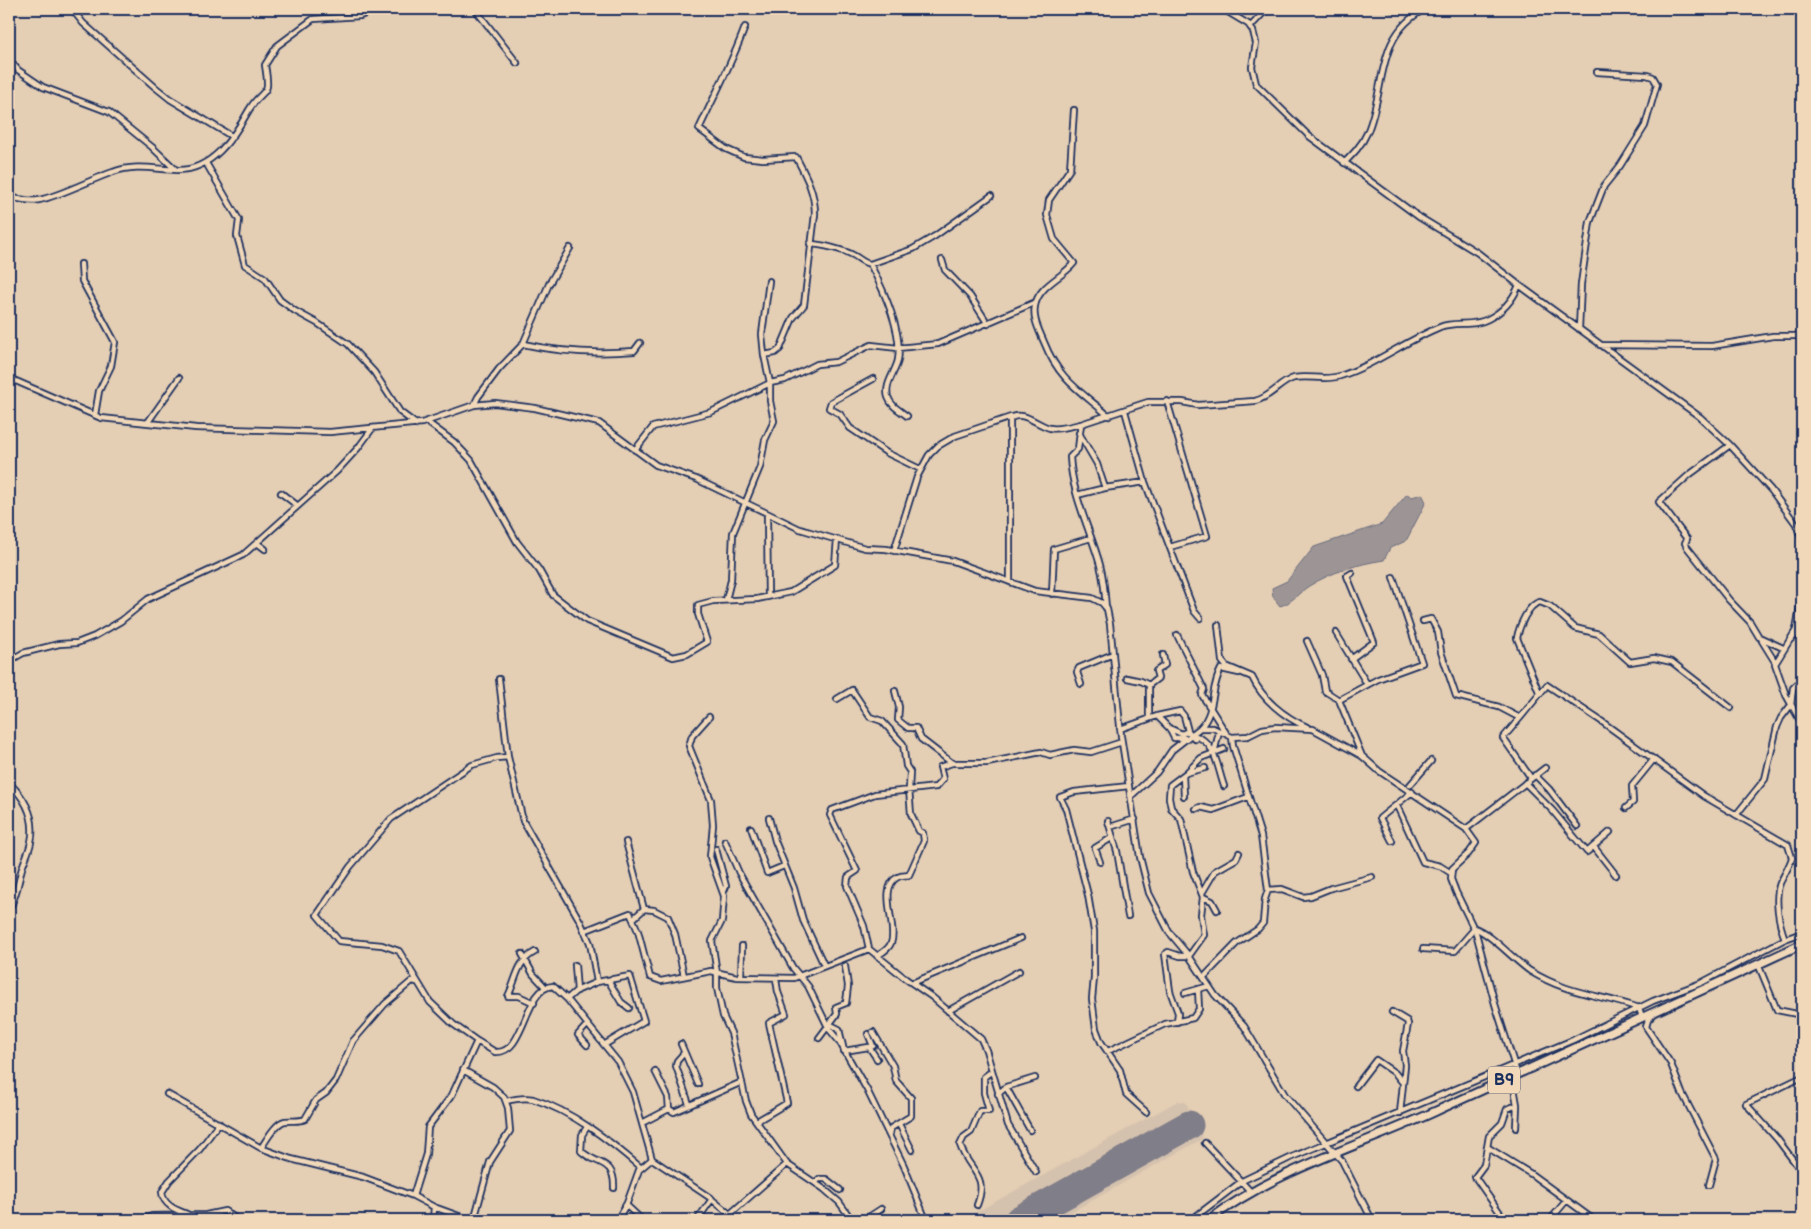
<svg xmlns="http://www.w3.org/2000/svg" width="1811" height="1229" font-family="'Balsamiq Sans',sans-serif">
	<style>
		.built { fill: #d5c2ae }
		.water { fill: #9d9595; stroke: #696c7f }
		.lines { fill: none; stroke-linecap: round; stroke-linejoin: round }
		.runway { stroke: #807e89; stroke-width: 29 }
		.minor-casing { stroke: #1b2f5e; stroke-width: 8 }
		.highway-casing { stroke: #1b2f5e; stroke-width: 11 }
		.minor { stroke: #f1d8b9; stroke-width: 4.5 }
		.highway { stroke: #f1d8b9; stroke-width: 7 }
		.labels { text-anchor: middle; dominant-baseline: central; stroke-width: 4.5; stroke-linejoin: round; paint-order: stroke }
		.shield { fill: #f1d8b9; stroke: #5b6279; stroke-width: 1 }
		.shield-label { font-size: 16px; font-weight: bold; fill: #1b2f5e }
	</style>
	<rect width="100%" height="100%" fill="#e4ceb4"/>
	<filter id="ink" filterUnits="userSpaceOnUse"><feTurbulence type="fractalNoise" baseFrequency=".02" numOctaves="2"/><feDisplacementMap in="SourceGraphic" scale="10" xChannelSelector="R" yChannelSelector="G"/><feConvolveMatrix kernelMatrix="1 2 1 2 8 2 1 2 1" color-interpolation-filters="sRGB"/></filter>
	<g filter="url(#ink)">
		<path class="built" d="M 1178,1101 L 1185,1102 L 1201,1128 L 1202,1139 L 1057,1220 L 962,1220 Z"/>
		<path class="water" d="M 1407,494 L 1412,497 L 1422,494 L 1426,502 L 1406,541 L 1390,548 L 1384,560 C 1357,564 1332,572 1309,586 C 1298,593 1292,603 1280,606 L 1273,597 L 1272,588 L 1287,581 L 1314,547 L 1382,524 Z"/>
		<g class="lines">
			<path class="runway" d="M 1019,1220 L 1189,1125"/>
			<defs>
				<path id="minor" d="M 72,9 L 83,23 L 155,87 L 170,99 L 233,137
					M 475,9 L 517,63
					M 1223,9 L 1248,24 L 1253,31 L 1256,43 L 1252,67 L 1256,84 L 1309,136 L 1419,217 L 1478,253 L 1519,285 L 1700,417 L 1730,445 L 1771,490 L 1796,524 L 1802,540
					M 1392,9 L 1420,11
					M 1251,26 L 1267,9
					M 9,60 L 18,70 L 43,87 L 109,112 L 152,147 L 175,169
					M 1074,110 L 1070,169 L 1049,200 L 1047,215 L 1054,239 L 1074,263 C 1063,277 1042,284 1036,302 C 1031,316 1039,330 1044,342 C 1059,380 1079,390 1109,416
					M 206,163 L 239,220 L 237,236 L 245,265 L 265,278 L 280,300 L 295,311 L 317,323 L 348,344 L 374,372 L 400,412 L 416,424
					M 1344,163 C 1353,154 1362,145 1367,133 C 1387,87 1374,36 1425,9
					M 9,197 C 18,199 29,202 39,200 C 60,196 92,179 113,172 C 135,164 154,169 177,170 C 212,171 234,137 249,110 C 264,84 271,101 265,65 L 277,46 L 313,19 L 360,16 L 378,9
					M 810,244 C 820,244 844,250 853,255 C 859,258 863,263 870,264 C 883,289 903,331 898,360 C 896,371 884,384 888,397 C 891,406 899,410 907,416
					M 942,260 L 945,270 L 970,296 L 988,324
					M 81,264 L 82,281 L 115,342 L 111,366 L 99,391 L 95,415
					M 870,264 L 913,249 L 935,236 L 991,196
					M 1579,329 L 1581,284 L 1590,222 L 1604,186 L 1620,166 L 1645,126 L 1657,84 L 1653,77 L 1647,75 L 1597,72
					M 523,344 C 559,352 598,354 634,351 L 640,343
					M 1600,345 L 1712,346 L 1773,336 L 1802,336
					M 764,355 L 762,334 L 769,281
					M 9,378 L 101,418 L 196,428 L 330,432 L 422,423 L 474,405 L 495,403 L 535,408 L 599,423 L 656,465 L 696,479 L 800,529 L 865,548 L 886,549 L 953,561 L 1035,591 L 1092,598 L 1102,603 L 1107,609 L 1110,624 L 1121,736 L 1140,857 L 1149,893 L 1169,932 L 1189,956 L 1215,995 L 1244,1026 L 1285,1095 L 1342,1161 L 1372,1220
					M 873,379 L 831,402 L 829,408 L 840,414 L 850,428 L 887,453 L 920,469
					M 1167,401 L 1207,536 L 1170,547
					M 474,405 L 478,397 L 499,369 L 523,344 L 549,284 L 570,248
					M 1125,411 L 1145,482
					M 148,422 L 179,378
					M 427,422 L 454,442 L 471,460 L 517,542 L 539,570 L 553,595 L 587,621 L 673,657 L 687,654 L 707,642 L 698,614 L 698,605 L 713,601 L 757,599 L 791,592 L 835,565 L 837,539
					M 1079,433 L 1097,464 L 1105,488
					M 1730,445 L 1689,475 L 1659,502 L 1687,539 L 1685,543 L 1687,547 L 1729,600 L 1750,622 L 1759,637 L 1783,648
					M 635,450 L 653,427 L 711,412 L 770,383 L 785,380 L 817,364 L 836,362 L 871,345 L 898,348 L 938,344 L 1036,302
					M 281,493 L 298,506
					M 1077,495 L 1105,488 L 1145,482 L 1194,611 L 1200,618
					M 767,516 L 768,597
					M 257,543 L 265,549
					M 894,551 L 917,477 L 929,455 L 938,446 L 955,436 L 1011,417
					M 1010,582 L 1010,419 C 1022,409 1037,425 1050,428 C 1059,430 1071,426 1081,424
					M 1052,594 L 1054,549 L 1091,538
					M 1802,595 L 1796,630 L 1775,664 L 1786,695 L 1802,724
					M 726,600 L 731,580 L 733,533 L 760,467 L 765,440 L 774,421 L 770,401 L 770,383 L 764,355 L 775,353 L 780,349 L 793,318 L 804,305 L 815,214 C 815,192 806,176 796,157 L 763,159 L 744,157 L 726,149 L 699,129 C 715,94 732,63 745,27
					M 1106,608 C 1105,594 1104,579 1100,565 C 1090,529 1072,495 1070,457 L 1078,449 L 1081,424 L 1148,402 L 1182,402 L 1198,405 L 1255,401 C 1270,398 1280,382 1294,378 C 1309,375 1325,381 1340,376 C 1375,365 1405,341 1440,327 C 1455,321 1473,327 1488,319 C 1502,312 1513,300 1519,285
					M 1423,621 L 1431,619 L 1438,632 L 1441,652 L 1456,696 L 1499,707 L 1520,718 L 1547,685 L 1601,721 L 1704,796 L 1788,845 L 1792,858 C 1789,867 1784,875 1780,883 C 1774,899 1779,924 1785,939
					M 1218,625 L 1222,661 L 1226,666 L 1252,677 C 1262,699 1284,717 1307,727
					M 1336,633 L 1367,684
					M 1177,635 L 1204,689 L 1202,695 L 1226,733
					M 1791,639 L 1802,631
					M 1307,641 L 1322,675 L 1325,691 L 1339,700
					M 1762,641 L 1775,662
					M 1351,659 L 1374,642 L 1347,576 L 1352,573
					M 9,661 L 23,653 L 59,644 L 77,643 L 95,636 L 121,621 L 148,599 L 243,555 L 337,471 L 358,448 L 372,429
					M 1127,678 L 1141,681 L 1149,685
					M 499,679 L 508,757 L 523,821 L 580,921 L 590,943 L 597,982 L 576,991 L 567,999 L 618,1062 L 633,1092 L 652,1159 L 709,1197 L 737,1220
					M 1081,684 L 1077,672 L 1079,668 L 1113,654
					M 895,691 L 899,707 L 898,720 L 908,728 L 916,728 L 921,739 L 952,763 L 987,763 L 1041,752 L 1050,755 L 1074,750 L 1091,752 L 1122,742
					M 1539,692 L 1517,638 C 1519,627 1528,604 1540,602 L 1550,606 L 1575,628 L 1599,634 L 1630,662 L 1654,658 L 1672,662 L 1731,708
					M 837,699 L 852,690 L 870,717 L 882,721 L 903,744 L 906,766 L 910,772 L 909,789 L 911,814 L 919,831 L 923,833 L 924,841 L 909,875 C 906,876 902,875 898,877 C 877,887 898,928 891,943 C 889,949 882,953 877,956
					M 1157,716 L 1180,711 L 1184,716 L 1188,731
					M 709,717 L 692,736 L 689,746 L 711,800 L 713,825 L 710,857 L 724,896 L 722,921 L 712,941 L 717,973 L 717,988 L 723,1016 L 731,1033 L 746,1101 L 751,1114 L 787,1164 L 824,1189 L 839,1202 L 852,1220
					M 1149,718 L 1149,685 L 1158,678 L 1156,671 L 1165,665 L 1163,655
					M 1520,718 L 1503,738 L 1531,778
					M 1169,728 L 1174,738 L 1185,738
					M 1200,728 C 1216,711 1210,689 1221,669 L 1239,673
					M 1120,729 L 1157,716 L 1169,728 L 1182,734 L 1188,731 L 1195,739
					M 1193,735 C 1216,741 1217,767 1224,786
					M 1214,753 L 1219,732
					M 1362,756 L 1339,700 L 1378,679 L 1422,663 L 1393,577
					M 1535,775 L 1549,789 L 1577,826
					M 9,783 C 26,799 36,819 31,842 C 29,853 23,862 21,872 C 18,885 16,898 9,909
					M 1525,783 L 1552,810 L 1587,852 L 1610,832
					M 1410,785 L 1431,761
					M 1129,786 L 1074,792 L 1060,797 L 1066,809 L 1088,895 L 1094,931 L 1094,978 L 1092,999 L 1096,1029 L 1101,1042 L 1120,1070 L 1126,1094 L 1146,1112
					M 1131,796 L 1157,772 L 1172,750 L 1200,728 L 1213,728 L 1232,737 L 1248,736 L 1262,729 L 1275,727 L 1313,729 L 1362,756 L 1379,771 L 1466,829 L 1476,843 L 1469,853 L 1452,869 L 1451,879 L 1456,892 L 1476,933 L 1495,1004 L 1517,1073
					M 1184,796 L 1183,776 L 1201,758 L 1224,749
					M 1397,806 L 1423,862 L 1440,866 L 1451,873
					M 1626,808 L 1633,802 L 1632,786 L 1654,759
					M 1196,809 L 1200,807 L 1213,810 L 1248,797
					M 1736,815 L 1765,779 L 1777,727 L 1781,718 L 1791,705 L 1793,688 L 1802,679
					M 769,818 L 775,841 L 794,888 L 803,920 L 824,965
					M 1108,821 L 1117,851 L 1128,916
					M 1110,827 L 1135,819
					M 751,828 L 767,873 L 784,866
					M 1466,829 L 1545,768
					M 725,841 L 739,873 L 793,968 L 808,986 L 829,1029 L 839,1041 L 867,1090 L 904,1166 L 926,1220
					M 1392,841 L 1380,818 L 1412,792
					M 626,842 L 644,909 L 654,910 L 668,917 L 675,934 L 684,976
					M 1594,847 L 1616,875
					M 716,849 L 726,886 L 724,891
					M 1100,862 L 1095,848 L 1113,837
					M 1268,890 L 1282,889 L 1303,897 L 1311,896 L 1331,888 L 1372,877
					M 1202,893 L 1215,871 L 1236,859 L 1239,853
					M 1203,897 L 1212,901 L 1217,910
					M 634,918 L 644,909
					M 1475,928 C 1491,934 1514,960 1530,971 C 1566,993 1594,994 1633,1006 L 1639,1008 L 1642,1017
					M 584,931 L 630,913 L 638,931 L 650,977 L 661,981 L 711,971 L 737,977 L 794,978 L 869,949 L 906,979 L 932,997 L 981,1039 L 986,1050 L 1008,1125 L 1036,1172
					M 869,949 L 864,926 L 847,886 L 848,877 L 857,871 L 830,815 L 832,810 L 875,794 L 936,787 L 943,779 L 940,767 L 952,763
					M 1423,949 L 1455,951 L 1475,928
					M 522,954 L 533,974 L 546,988
					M 1758,964 L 1777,1010 L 1802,1015
					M 575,965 L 577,991
					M 741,977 L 742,946
					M 1204,977 L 1237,943 L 1258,929 L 1263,923 L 1265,899 L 1268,890 L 1261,836 L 1233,746 L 1232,737
					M 608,980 L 621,1002 L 629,1008
					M 597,982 L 630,976 L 644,1021 L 604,1045
					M 912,983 L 1021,938
					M 1185,993 L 1209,986
					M 534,1003 L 519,996 L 508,996 C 517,979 516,962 535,952
					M 948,1011 L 1019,971
					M 1392,1012 L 1407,1021 L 1408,1024 L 1403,1051 L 1405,1065 L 1400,1113
					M 1655,1013 L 1648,1020 L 1646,1027 L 1671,1064 L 1682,1093 L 1716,1159 L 1709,1185
					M 1177,1022 L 1178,1013 L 1170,991 L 1165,954 L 1168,952 L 1180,956 L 1189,956 L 1204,935 L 1201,915 L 1203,897 L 1193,872 L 1181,819 L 1171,808 L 1169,798 L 1170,785 L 1186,773 L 1205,768
					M 829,1024 L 839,1029 L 844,1051 L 869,1047 L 877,1059
					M 873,1032 L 893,1066 L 896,1081 L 911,1098 L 911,1116 L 891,1128 L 890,1133
					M 868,1034 L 873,1046
					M 819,1038 L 837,1014 L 836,1007 L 846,1003 L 848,986 L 845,966
					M 477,1041 L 453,1024 L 430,1002 L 399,951 L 382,945 L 339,941 L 317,915 L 350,867 L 391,819 L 472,765 L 497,758 L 508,757
					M 681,1044 L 698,1084
					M 587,1045 L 578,1035 L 587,1025
					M 1108,1051 L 1165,1024 L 1193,1018 L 1199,1009 L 1198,989
					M 684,1053 L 677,1061 L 676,1066 L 689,1104
					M 463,1070 L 493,1087 L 504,1097 L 508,1108 L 510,1131 L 490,1162 L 474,1220
					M 655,1071 L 668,1097 L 669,1109
					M 1802,1077 L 1746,1104 L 1778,1140 L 1802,1172
					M 1356,1086 L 1376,1060 L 1395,1073 L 1403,1083
					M 1006,1087 L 1030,1130
					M 167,1094 L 261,1148 L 291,1159 L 363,1177 L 413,1196 L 434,1207 L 433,1220
					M 998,1094 L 1006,1087 L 1035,1078
					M 506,1101 C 514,1099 525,1097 533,1099 C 572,1111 610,1141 640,1167
					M 757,1121 L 787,1103 L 769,1023 L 786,1014 L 778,992 L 776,979
					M 642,1123 L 669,1109 L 674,1112 L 742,1082
					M 899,1124 L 912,1150
					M 587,1127 L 582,1135 L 581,1151 C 597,1166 615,1159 614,1188
					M 1516,1128 L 1517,1105
					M 1205,1143 L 1251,1192
					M 1487,1147 L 1531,1174 L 1594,1220
					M 261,1148 C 266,1141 275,1123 285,1121 C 292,1120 298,1122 305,1119 L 316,1100 L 326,1093 L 336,1080 L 353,1041 L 385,1004 L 412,981 L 417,982
					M 815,1183 L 819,1179 L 826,1179 L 840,1190
					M 413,1196 L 426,1154 L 428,1127 L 452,1095 L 477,1041 L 495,1052 C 526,1055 524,987 553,986 L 567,999
					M 626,1205 L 642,1220
					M 977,1205 C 989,1174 969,1172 960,1145 L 964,1137 L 971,1132 L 980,1111 L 989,1111 L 984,1093 L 984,1077 L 992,1071
					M 434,1207 L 470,1220
					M 187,1214 C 176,1210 163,1205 162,1192 L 169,1181 L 200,1149 L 219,1123
					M 730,1214 L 787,1164
					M 140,1220 L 152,1216 L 206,1215 L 225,1211 L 238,1220
					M 617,1220 L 627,1203 L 639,1170 L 652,1159
					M 697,1220 L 712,1199
					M 864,1220 L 881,1209
					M 1191,1220 L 1242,1181 L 1290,1158 L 1573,1040 L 1653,1001 L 1701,983 L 1785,939 L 1802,933
					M 1505,1220 L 1475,1177 L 1484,1165 L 1489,1136 L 1502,1123 L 1507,1109 L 1517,1105 L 1512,1076
					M 1550,1220 L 1566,1201"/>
				<path id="highway" d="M 1209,1220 C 1277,1169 1358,1147 1434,1112 C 1557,1056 1680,1001 1802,944"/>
			</defs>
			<use href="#minor" class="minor-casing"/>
			<use href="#highway" class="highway-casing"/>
			<use href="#minor" class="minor"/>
			<use href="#highway" class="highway"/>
		</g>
	</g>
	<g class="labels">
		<rect class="shield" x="1488" y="1066.5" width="32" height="27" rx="4"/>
		<g class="shield-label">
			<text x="1504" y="1080">B9</text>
		</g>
	</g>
	<rect width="1811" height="1229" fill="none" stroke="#f1d8b9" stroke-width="30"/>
	<rect x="15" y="15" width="1781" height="1199" fill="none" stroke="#1b2f5e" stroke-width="2" filter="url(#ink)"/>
</svg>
